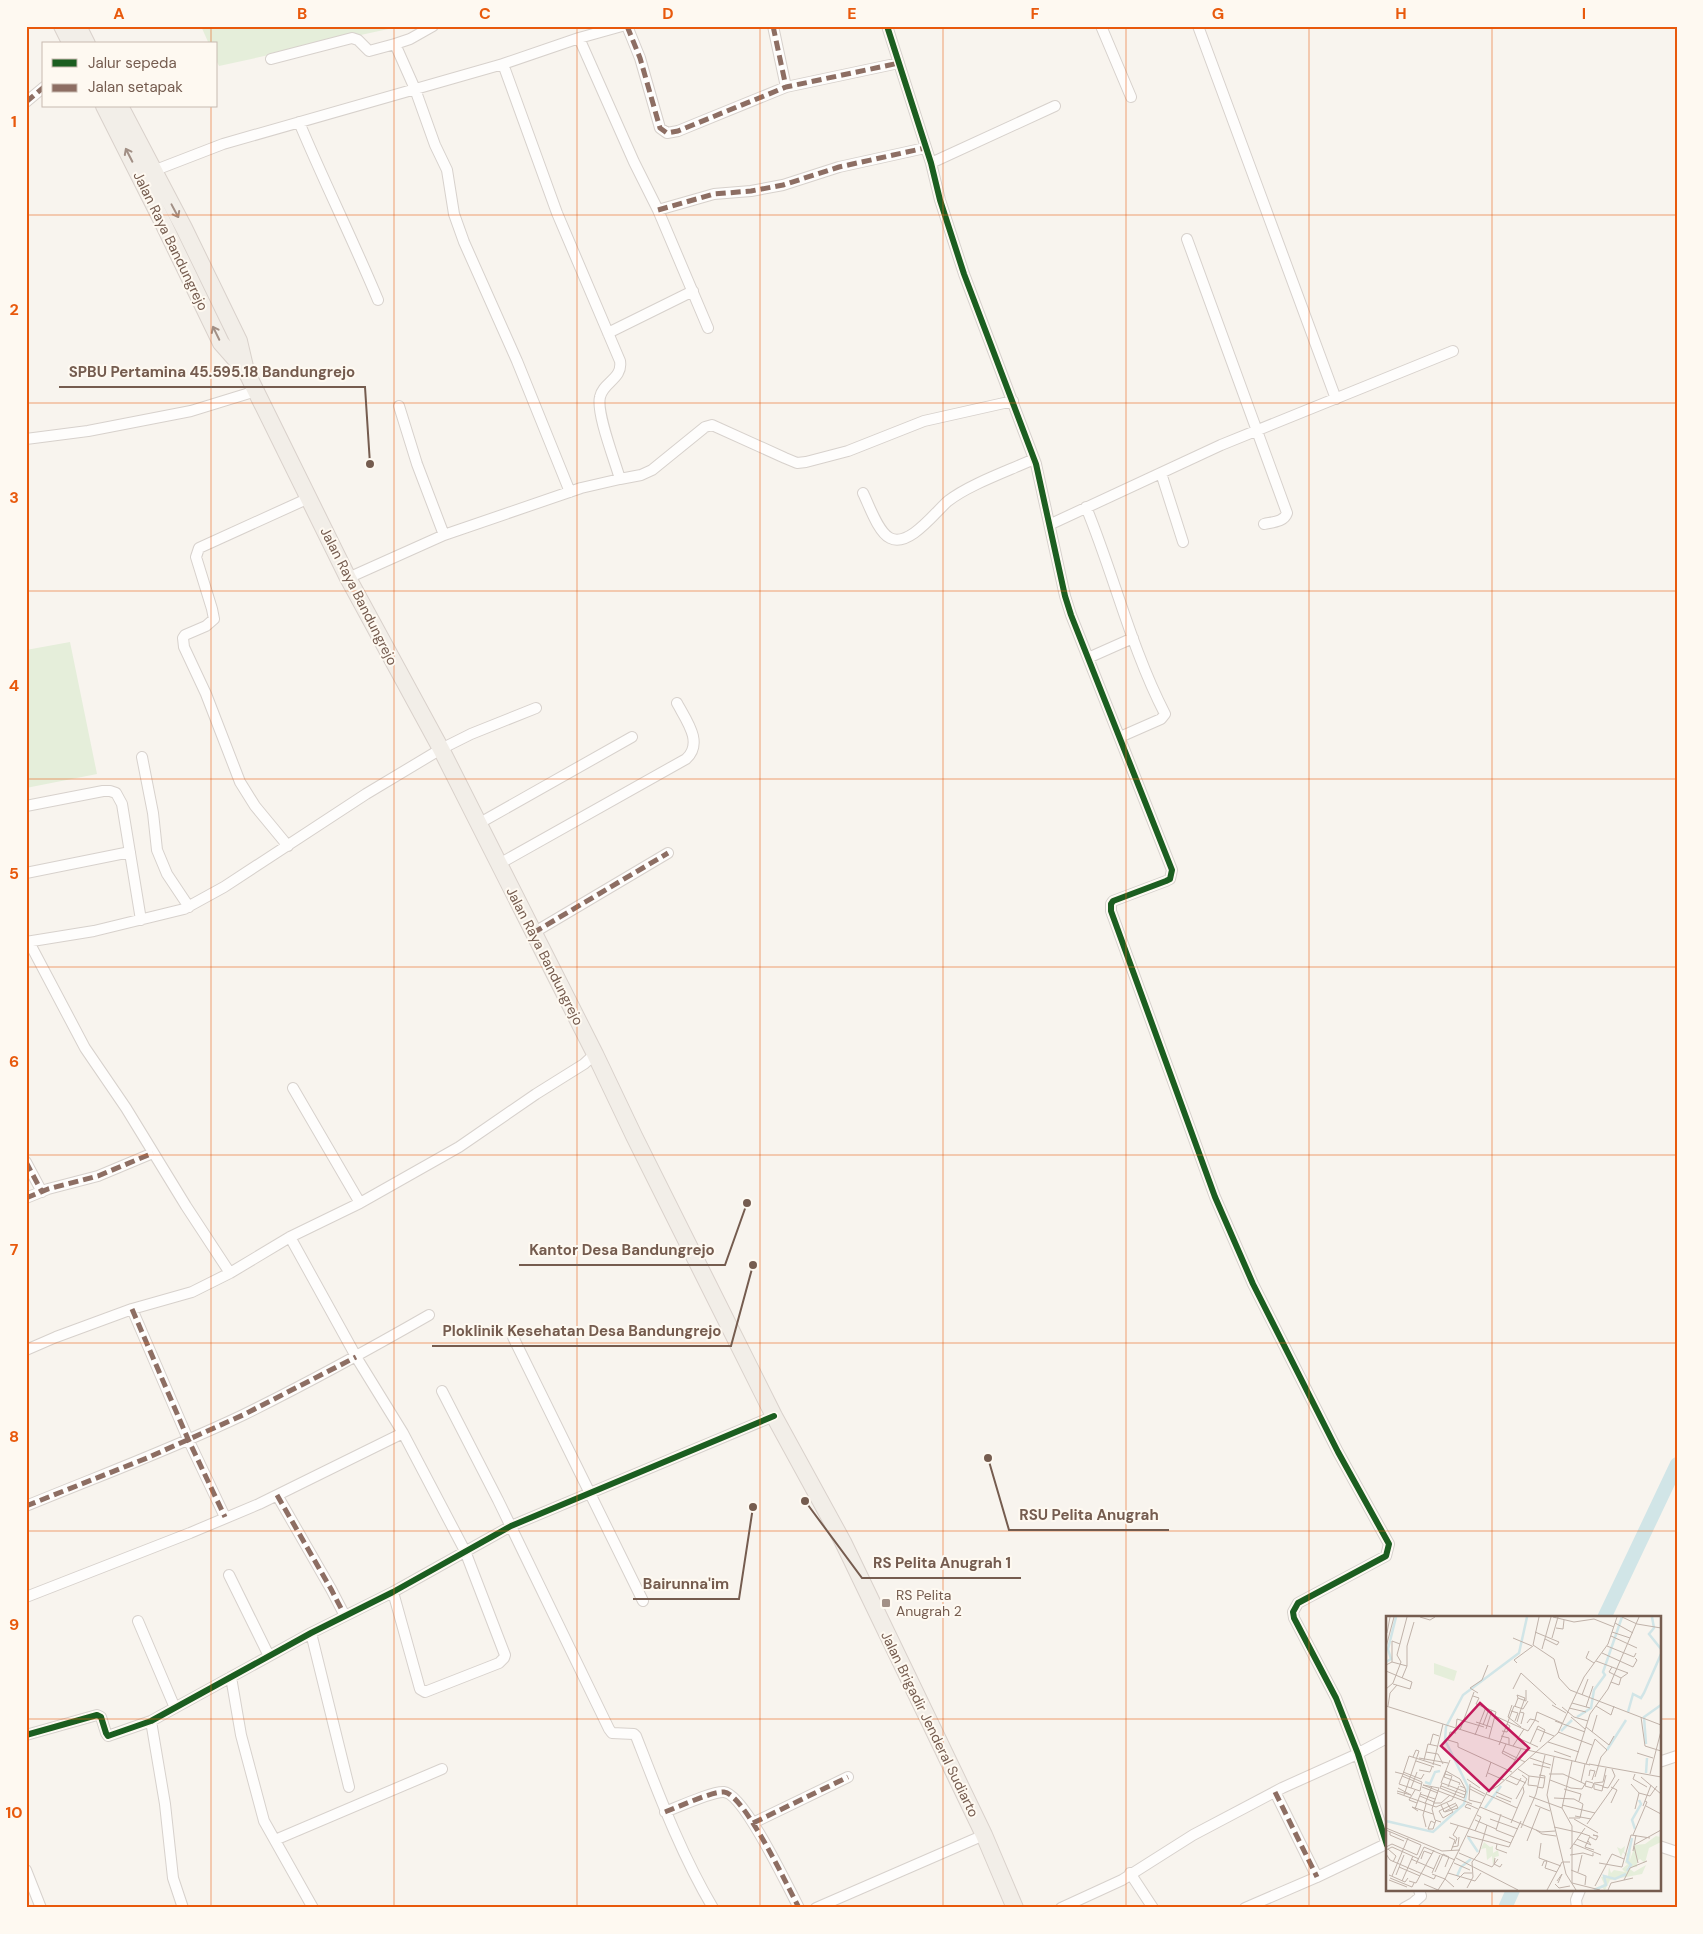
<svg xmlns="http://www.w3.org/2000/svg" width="1703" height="1934" font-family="'DM Sans',sans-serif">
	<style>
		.green { fill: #e5eeda }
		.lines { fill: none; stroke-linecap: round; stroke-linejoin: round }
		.canal { stroke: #d1e5e7; stroke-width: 14 }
		.street-casing { stroke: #d7d1cc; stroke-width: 12 }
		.primary-casing { stroke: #d9d1cb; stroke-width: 18 }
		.street { stroke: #fefdfc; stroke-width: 10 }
		.primary { stroke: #f2eee8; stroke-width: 16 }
		.quiet { stroke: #8d6e63; stroke-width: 5; stroke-dasharray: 10 5; stroke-linecap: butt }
		.cycleway-casing { stroke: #fef9f1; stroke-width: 9 }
		.cycleway { stroke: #1b5e20; stroke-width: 6 }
		.oneway { stroke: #a18f85 }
		.grid { fill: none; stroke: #e8590c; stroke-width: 1; stroke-opacity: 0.55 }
		.poi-dot { fill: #a39187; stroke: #fef9f1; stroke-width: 2 }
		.labels { text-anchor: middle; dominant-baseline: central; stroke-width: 4; stroke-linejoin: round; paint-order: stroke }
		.street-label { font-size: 14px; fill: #755c4f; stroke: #fef9f1 }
		.poi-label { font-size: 14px; fill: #755c4f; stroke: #fef9f1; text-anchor: start }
		.inset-river { fill: none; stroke: #d1e5e7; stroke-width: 2.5 }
		.inset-road { fill: none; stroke: #c0b2a9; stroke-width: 1 }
		.view { fill: #c2185b; fill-opacity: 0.15; stroke: #c2185b; stroke-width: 2.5 }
		.inset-edge { fill: none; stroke: #755c4f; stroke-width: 2.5 }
		.leader { fill: none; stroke: #755c4f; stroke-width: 2 }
		.callout-dot { fill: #755c4f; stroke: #fef9f1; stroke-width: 2 }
		.callout-label { font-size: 15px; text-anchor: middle; font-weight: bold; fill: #755c4f; stroke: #fef9f1; stroke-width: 4; stroke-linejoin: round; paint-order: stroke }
		.neatline { fill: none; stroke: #e8590c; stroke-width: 2 }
		.grid-label { font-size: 16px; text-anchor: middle; font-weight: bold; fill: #e8590c }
	</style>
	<rect width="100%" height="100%" fill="#f8f4ee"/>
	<path class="green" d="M 201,26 L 402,26 L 219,66 L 216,60 L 216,44 L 209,44 Z
		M 70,642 L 97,774 L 26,788 L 26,650 Z"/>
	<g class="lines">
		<path class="canal" d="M 1604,1618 L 1677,1464
			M 1505,1908 L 1513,1890"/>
		<defs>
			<path id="street" d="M 433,26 L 410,39 L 395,44 L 415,89 L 435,145 L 447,170 L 454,214 L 464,242 L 517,361 L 570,492
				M 627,26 L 640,58 L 660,128 L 667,133 L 678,131 L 786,87 L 899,63
				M 773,26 L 786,87
				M 887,26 L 931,163 L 940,200 L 964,274 L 1036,464 L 1065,596 L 1071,615 L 1172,870 L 1170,879 L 1166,881 L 1113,901 L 1111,904 L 1111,911 L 1215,1197 L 1253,1284 L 1338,1452 L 1389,1544 L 1386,1556 L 1298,1603 L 1293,1612 L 1294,1618 L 1336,1698 L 1358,1754 L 1387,1845
				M 1101,26 L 1131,97
				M 1198,26 L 1336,399
				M 579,38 L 634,162 L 658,210 L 708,328
				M 271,59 L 352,38 L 358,40 L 369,51 L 395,44
				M 26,102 L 44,87
				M 299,122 C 324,182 353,240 378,300
				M 931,163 L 1055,106
				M 153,171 L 223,144 L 503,64 L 579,38 L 622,26
				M 658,210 L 714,194 L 751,191 L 783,185 L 839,167 L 925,148
				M 1187,239 L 1287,513 C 1284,522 1273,522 1264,524
				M 608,333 L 693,291
				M 399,406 L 417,464 L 444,535
				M 26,439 L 88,431 L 191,411 L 256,391
				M 1161,473 L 1183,542
				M 620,479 L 641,475 L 652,470 L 705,427 L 712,425 L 785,458 L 797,463 L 806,462 L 848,451 L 924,421 L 1013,401
				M 863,493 C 869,505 878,532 890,538 C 909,548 936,511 948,501 C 970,484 1008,471 1034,459
				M 1086,507 C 1114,575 1131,648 1165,714 L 1161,719 L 1120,737
				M 1051,524 L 1221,445 L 1453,351
				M 348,578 L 444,535 L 581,488 L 620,479 C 615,461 596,413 600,397 C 603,382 623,379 620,361 L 557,213 L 503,64
				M 1088,658 L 1133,638
				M 142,757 L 153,813 L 157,850 L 167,874 L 189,907
				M 26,806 L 103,791 L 110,791 L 116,793 L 122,804 L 141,920
				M 478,824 L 632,737
				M 288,846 L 255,806 L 240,782 L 206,694 L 184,647 L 183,638 L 185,635 L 206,626 L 214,619 L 212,609 L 196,557 L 199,548 L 309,498
				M 499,864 L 686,759 C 704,743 686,720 677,703
				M 26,873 L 130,852
				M 533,933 L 668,853
				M 26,942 L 94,931 L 184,909 L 224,887 L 366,794 L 441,749 L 471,734 L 536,708
				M 29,942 L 85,1048 L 126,1108 L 186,1206 L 230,1273
				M 293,1088 L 360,1203
				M 26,1162 L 42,1192
				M 26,1198 L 48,1189 L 98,1176 L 153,1153
				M 290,1237 L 358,1360 L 403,1433 L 465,1551 L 505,1655 L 504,1658 L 499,1663 L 425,1692 L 420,1689 L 393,1592
				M 132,1309 L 188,1439 L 225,1517
				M 513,1337 L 643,1601
				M 26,1350 L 56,1337 L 132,1309 L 192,1292 L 230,1273 L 290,1237 L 360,1203 L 459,1147 L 536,1094 L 584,1064 L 595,1054
				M 442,1391 L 498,1500 L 609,1729 L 612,1733 L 634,1734 L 636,1736 C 659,1795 681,1854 713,1908
				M 277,1495 L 331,1589 L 345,1616
				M 26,1506 C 99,1476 172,1449 243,1415 C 306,1384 368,1350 429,1315
				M 229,1575 L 269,1656
				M 26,1597 L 190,1533 L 259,1504 L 403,1433
				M 138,1621 L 175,1708
				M 311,1633 L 349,1787
				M 231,1677 L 241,1735 L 264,1821 L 313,1908
				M 151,1721 L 165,1804 L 173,1878 L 183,1908
				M 26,1735 L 97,1715 L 101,1717 L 106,1733 L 108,1736 L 151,1721 L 311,1633 L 393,1592 L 511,1526 L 774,1416
				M 1659,1762 L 1677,1756
				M 1275,1792 L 1317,1877
				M 665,1812 C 678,1807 713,1791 724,1792 C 744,1794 788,1887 799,1908
				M 753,1823 L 848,1777
				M 275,1840 L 442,1769
				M 1659,1846 L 1677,1852
				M 26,1870 L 41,1908
				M 1130,1873 L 1153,1908
				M 816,1908 L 984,1835
				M 1061,1908 L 1122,1880 L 1193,1835 L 1282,1788 L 1353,1756 L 1387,1738
				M 1245,1908 L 1317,1877 L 1386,1844
				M 1404,1908 L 1413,1903 L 1421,1896 L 1419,1890
				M 1577,1908 L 1576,1900 L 1580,1890"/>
			<path id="primary" d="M 62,26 L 71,44
				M 78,26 L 87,44
				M 104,106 L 163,223 L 221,343 L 244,369
				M 120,106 L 184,228 L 239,341 L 246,371 L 348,578 L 441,749 L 595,1054 L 634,1136 L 774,1416 L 843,1542 L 984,1835 L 1015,1908"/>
		</defs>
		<use href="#street" class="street-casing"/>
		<use href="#primary" class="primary-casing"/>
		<use href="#street" class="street"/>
		<use href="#primary" class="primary"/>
		<path class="quiet" d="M 627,26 L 640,58 L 660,128 L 667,133 L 678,131 L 786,87 L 899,63
			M 773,26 L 786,87
			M 26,102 L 44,87
			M 658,210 L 714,194 L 751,191 L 783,185 L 839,167 L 925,148
			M 533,933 L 668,853
			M 26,1162 L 42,1192
			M 26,1198 L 48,1189 L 98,1176 L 153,1153
			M 132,1309 L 188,1439 L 225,1517
			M 277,1495 L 331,1589 L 345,1616
			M 26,1506 L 147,1458 L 243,1415 L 356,1357
			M 1275,1792 L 1317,1877
			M 665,1812 C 678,1807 713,1791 724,1792 C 744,1794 788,1887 799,1908
			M 753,1823 L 848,1777"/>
		<defs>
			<path id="cycleway" d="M 887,26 L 931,163 L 940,200 L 964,274 L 1036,464 L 1065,596 L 1071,615 L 1172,870 L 1170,879 L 1166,881 L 1113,901 L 1111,904 L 1111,911 L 1215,1197 L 1253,1284 L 1338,1452 L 1389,1544 L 1386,1556 L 1298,1603 L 1293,1612 L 1294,1618 L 1336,1698 L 1358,1754 L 1387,1845
				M 26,1735 L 97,1715 L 101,1717 L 106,1733 L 108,1736 L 151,1721 L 311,1633 L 393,1592 L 511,1526 L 774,1416"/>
		</defs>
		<use href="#cycleway" class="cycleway-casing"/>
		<use href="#cycleway" class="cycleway"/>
	</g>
	<defs><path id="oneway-shaft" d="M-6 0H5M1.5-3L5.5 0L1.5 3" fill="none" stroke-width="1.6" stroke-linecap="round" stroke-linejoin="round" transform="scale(1.25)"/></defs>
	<g class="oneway">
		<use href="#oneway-shaft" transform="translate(129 155) rotate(-117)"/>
		<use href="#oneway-shaft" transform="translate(175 211) rotate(62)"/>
		<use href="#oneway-shaft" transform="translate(216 333) rotate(-116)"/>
	</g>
	<path class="grid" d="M 211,26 L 211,44M 394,26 L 394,1908M 577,26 L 577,1908M 760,26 L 760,1908M 943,26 L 943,1908M 1126,26 L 1126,1908M 1309,26 L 1309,1908M 1492,26 L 1492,1618M 211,106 L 211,1908M 26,215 L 1677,215M 26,403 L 1677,403M 26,591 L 1677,591M 26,779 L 1677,779M 26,967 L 1677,967M 26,1155 L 1677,1155M 26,1343 L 1677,1343M 26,1531 L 1677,1531M 26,1719 L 1387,1719M 1659,1719 L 1677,1719M 1492,1890 L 1492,1908"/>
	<rect class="poi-dot" x="881" y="1598" width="10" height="10" rx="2.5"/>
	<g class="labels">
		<g class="street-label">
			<text transform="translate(171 241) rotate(64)">Jalan Raya Bandungrejo</text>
			<text transform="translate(359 596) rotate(63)">Jalan Raya Bandungrejo</text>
			<text transform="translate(545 956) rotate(63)">Jalan Raya Bandungrejo</text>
			<text transform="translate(930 1724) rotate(64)">Jalan Brigadir Jenderal Sudiarto</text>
		</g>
		<g class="poi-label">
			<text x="896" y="1595">RS Pelita<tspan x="896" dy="16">Anugrah 2</tspan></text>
		</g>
	</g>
	<g transform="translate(1386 1616)">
		<rect width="275" height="275" fill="#f8f4ee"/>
		<path d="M 48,47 L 71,55 L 68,65 L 48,58 ZM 273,219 L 275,221 L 275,226 L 263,232 L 259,247 L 254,243 L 251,245 L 251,251 L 241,251 L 248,256 L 260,249 L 256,258 L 224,264 L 219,274 L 214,270 L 207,274 L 218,268 L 215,261 L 222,260 L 223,251 L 225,257 L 228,254 L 239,256 L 236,253 L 242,248 L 239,247 L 241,241 L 237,236 L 235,241 L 231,231 L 235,233 L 239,230 L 238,236 L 242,238 L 245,235 L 244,244 L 249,229 L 259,228 L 270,220 L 274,221 ZM 98,226 L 104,231 L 107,230 L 107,237 L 112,234 L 113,240 L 109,241 L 107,249 L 106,240 L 101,244 L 100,232 L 95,233 Z" fill="#e5eeda"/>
		<path class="inset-river" d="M 266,1 L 268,12 L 263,18 L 275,33M 0,46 L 5,43 L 2,33 L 10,1M 242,96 L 247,78 L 255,82 L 258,77 L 275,38M 191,101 L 205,92 L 208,74 L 219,59 L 217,56 L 236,1M 175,115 L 186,104M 260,128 L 258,101 L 275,89M 221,134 L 240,104M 260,157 L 261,142M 39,166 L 44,168 L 49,156 L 54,155M 99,192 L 115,170M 0,205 L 47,216 L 78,188 L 82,171 L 59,124 L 60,111 L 77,79 L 133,37 L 141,1M 249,213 L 246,204 L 255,188 L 253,184M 82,221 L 92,236M 241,255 L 245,249 L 241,245 L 246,222M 71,260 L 75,251 L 85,243M 208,274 L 220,269 L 218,260 L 229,263 L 240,258"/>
		<path class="inset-road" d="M 34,1 L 44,4 L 49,1M 153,1 L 147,29 L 168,43 L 173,62 L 184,74 L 275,109M 167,1 L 188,6 L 208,3 L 228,11M 236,1 L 251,8 L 275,12M 229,7 L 247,17M 170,12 L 177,13 L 178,4M 149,16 L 173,26 L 171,29 L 159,23M 226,16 L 244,22M 1,17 L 4,1M 225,20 L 251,32M 127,22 L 146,30M 166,22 L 172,1M 221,30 L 248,41 L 250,37M 0,31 L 8,1M 156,33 L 165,1M 203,35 L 200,42 L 208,47M 216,37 L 247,51 L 251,44 L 249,42M 210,45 L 242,57 L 235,62M 6,46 L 21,50 L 16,62M 131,47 L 128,44 L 147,30M 0,49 L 6,46 L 6,25 L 14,28M 21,50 L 21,30 L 28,6M 226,51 L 223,56 L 235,62M 0,55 L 26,66 L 24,73 L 7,68M 225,66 L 233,69 L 235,62M 0,73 L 7,67 L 15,46 L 11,39 L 21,1M 127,73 L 135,57 L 170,89M 92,77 L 84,72 L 96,64 L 102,49M 196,79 L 202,63M 87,80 L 93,82 L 90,88 L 110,96 L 103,122M 132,82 L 131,79 L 139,82 L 134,96M 186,87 L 204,92M 126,89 L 122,101 L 135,111M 166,89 L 180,97M 0,90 L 133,132 L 204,149M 2,90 L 4,77 L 11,69M 129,90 L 132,82 L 140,85 L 140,74M 210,90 L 225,99 L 228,90M 176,91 L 188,101 L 202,105M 200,91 L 207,70M 183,92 L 200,96M 125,95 L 132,97 L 129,105M 109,100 L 142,115 L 149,104 L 153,106M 185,101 L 199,113M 255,101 L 259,130 L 275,135M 169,105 L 199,116M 90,106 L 105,111M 131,106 L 134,96 L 138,97 L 135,108M 141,107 L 144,103 L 149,104 L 151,96 L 176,107M 97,109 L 103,93M 70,111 L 71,103 L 98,111M 200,111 L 223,129 L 228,120M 100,113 L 106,94M 151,113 L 168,120M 74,114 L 88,76M 116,115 L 121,116 L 124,110 L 121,108M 172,116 L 206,129M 206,116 L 211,99M 70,117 L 64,116 L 62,124 L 72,127 L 72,131 L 126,156M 89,119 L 100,91M 115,120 L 123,122 L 123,129M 132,122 L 152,131M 162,126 L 193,136M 120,128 L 116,137 L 129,144M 144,128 L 152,110 L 159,114 L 154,126M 44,129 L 47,118 L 53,120M 113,129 L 128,90 L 137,93 L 142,85M 127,130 L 138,113M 117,135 L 139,146M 168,135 L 185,141M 40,136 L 52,138 L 57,148M 150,136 L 172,117 L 198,61 L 222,28 L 231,1M 251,137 L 267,142M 168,141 L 161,179 L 180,258 L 190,274M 33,142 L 62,147M 144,142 L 165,149M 38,144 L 42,128 L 51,130M 30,145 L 48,151M 189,146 L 204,98 L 222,73 L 253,1M 127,148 L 135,133M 147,148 L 164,152M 200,148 L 209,123 L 221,134 L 215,141 L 209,161M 203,148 L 275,161M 47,149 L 57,108M 132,153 L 143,160 L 159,162M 33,154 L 44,156 L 46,151M 9,156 L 17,158 L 36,166 L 34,175 L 13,168 L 14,166 L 14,165 L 15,163 L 17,158 L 23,140 L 55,150M 17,156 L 35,163 L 38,158M 102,157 L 118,164M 59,158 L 66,160 L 62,171M 163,158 L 177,158 L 199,168 L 196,173 L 185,172 L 164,164M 249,158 L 247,163 L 261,171M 264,158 L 275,115M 220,159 L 217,171 L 222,172 L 229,160 L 226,153M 16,160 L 35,168M 124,160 L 140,167M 143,160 L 142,169 L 151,170M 203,160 L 204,154 L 209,155 L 206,164M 100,161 L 105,146M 255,161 L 275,178M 81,163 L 94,172M 120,164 L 131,169 L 135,162M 195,166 L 199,148M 55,167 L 64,144M 207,167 L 200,165 L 199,170 L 206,172 L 208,167M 84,168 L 83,184 L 95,187M 209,168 L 217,170 L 216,175 L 208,173 L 208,167 L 217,166 L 220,152M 245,168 L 253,177 L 264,180 L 271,170M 37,169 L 86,188M 37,169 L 53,172M 73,169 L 74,167 L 58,161 L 60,155 L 74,163 L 79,172M 55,170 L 79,179M 74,170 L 79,172 L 80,176 L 78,182 L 54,172 L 56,167 L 80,176M 84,170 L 99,178M 36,171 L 52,177M 151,171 L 157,172 L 158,168 L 159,160 L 153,159M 25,172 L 31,156M 53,172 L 46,193 L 49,204 L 55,206M 84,173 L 98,180M 178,173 L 195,178 L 193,185M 29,174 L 23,184 L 31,187M 11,175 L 25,179 L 12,172M 110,176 L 126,183M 11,177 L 50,191 L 66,184 L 73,170M 34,178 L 49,183M 100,178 L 131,192M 18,179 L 33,135 L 30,134 L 27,141M 34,180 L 48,186M 110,180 L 125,186M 143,180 L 176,192M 168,182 L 188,183 L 197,188 L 194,202 L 183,202M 130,183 L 141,163 L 136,159M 47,187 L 55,187 L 64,179M 70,187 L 57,193 L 58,196 L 71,189M 225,187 L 231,174 L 225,171M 39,188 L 46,170M 55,189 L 57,193 L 53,195 L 57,202 L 67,196 L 61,187M 149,189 L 164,195M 176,189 L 209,197M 257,190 L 265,169M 260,190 L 275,198M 94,191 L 155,216 L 169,215M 29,193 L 35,176M 85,193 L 79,191 L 81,188 L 92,193M 249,193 L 253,177M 32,195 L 26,191 L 47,198M 59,196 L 72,192 L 70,188M 115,198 L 110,214 L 128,221M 189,200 L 205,203M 104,203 L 132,213M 188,203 L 212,217M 89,204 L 110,213M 49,207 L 45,205 L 42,213 L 47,213 L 50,204M 64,207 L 84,213M 125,207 L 138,176 L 137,171M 201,208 L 233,163M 40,211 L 37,199 L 40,188M 168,211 L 195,217M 0,212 L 56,235 L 74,234M 135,212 L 150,178 L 159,139M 84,213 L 125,227M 0,214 L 35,229M 150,214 L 156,218 L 170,220M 89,215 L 95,201 L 91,199M 4,216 L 4,219 L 18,225M 195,217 L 204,220 L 199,231 L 208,234M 247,219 L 261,186 L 259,185M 81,220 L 123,231 L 135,205M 63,221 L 69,224 L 65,235M 204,221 L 210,224 L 212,220 L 207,219 L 211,220M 191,223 L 205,229 L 202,225M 141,225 L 154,192M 155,227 L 153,242 L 175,250M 69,228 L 71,222 L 67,219 L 72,210M 111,228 L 110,233 L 121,237M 188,228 L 215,239M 248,229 L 275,214M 248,230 L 252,247M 0,231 L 6,228 L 31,239 L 35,229M 66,231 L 72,230 L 73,221M 2,233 L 10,240 L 7,246M 184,233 L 199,212M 0,234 L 6,231 L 33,243M 247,235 L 250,219M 73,237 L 106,251 L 112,243M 0,238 L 4,244 L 48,263 L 50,259M 184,239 L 197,237 L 207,240 L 207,237M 70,242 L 132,274M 109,242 L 108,248 L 114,251 L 116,248M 25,243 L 48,253M 35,243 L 38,235 L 46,238M 68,247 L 84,254M 213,247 L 236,251 L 245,219 L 264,222M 30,248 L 38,231 L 69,244M 156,250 L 158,245 L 161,245 L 159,252 L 171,256M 13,251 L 34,260M 185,254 L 200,260 L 199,269M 49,256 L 57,238 L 63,241 L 59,251M 192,256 L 196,239M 46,257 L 54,239M 62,257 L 89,265 L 95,257M 46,258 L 59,263 L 101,176 L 112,170 L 150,136M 3,259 L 19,266 L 22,262M 10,259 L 18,239M 6,260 L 22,222M 4,262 L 26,271 L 28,267M 3,264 L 21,271M 71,264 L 78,257 L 86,257M 238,264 L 244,252 L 261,245M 16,265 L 27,240M 23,265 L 30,267 L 48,234M 171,265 L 176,258 L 172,267M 186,267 L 186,210 L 176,192 L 186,145M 186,267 L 214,274M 38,268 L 52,274M 169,268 L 173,272 L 184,270M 209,270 L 226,238 L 238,243M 81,272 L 87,261 L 86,246 L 93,237 L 101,209M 52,274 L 59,263 L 68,271M 161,274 L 176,246 L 184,246M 222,274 L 225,267 L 247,262"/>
		<path class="view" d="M 94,87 L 143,132 L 103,175 L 55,130 Z"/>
		<rect width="275" height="275" class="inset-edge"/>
	</g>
	<path class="leader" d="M370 464L365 387H59M747 1203L725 1265H519M753 1265L731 1346H432M988 1458L1009 1530H1169M805 1501L862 1578H1021M753 1507L739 1599H633"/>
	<g class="callout-dot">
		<circle cx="370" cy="464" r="5"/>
		<circle cx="747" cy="1203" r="5"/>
		<circle cx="753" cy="1265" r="5"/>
		<circle cx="988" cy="1458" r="5"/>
		<circle cx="805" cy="1501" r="5"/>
		<circle cx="753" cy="1507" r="5"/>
	</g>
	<g class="callout-label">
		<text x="212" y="377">SPBU Pertamina 45.595.18 Bandungrejo</text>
		<text x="622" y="1255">Kantor Desa Bandungrejo</text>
		<text x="582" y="1336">Ploklinik Kesehatan Desa Bandungrejo</text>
		<text x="1089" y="1520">RSU Pelita Anugrah</text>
		<text x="942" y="1568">RS Pelita Anugrah 1</text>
		<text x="686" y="1589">Bairunna'im</text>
	</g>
	<rect width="1703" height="1934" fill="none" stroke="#fef9f1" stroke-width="55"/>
	<rect x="42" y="42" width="175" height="65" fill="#fef9f1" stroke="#c7bab0"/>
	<rect x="52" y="59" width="25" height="8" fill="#1b5e20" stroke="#c7bab0"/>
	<text x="88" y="68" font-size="15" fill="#755c4f">Jalur sepeda</text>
	<rect x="52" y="84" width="25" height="8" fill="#8d6e63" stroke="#c7bab0"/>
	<text x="88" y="92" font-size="15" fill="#755c4f">Jalan setapak</text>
	<rect x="28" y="28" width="1648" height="1878" class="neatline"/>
	<g class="grid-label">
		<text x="119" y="19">A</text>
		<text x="302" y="19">B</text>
		<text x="485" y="19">C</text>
		<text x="668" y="19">D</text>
		<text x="852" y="19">E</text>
		<text x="1035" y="19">F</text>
		<text x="1218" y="19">G</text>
		<text x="1401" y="19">H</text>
		<text x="1584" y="19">I</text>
		<text x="14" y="127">1</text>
		<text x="14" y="315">2</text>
		<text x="14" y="503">3</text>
		<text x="14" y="691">4</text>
		<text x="14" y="879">5</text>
		<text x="14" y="1067">6</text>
		<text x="14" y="1255">7</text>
		<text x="14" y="1442">8</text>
		<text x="14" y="1630">9</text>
		<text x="14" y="1818">10</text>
	</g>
</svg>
